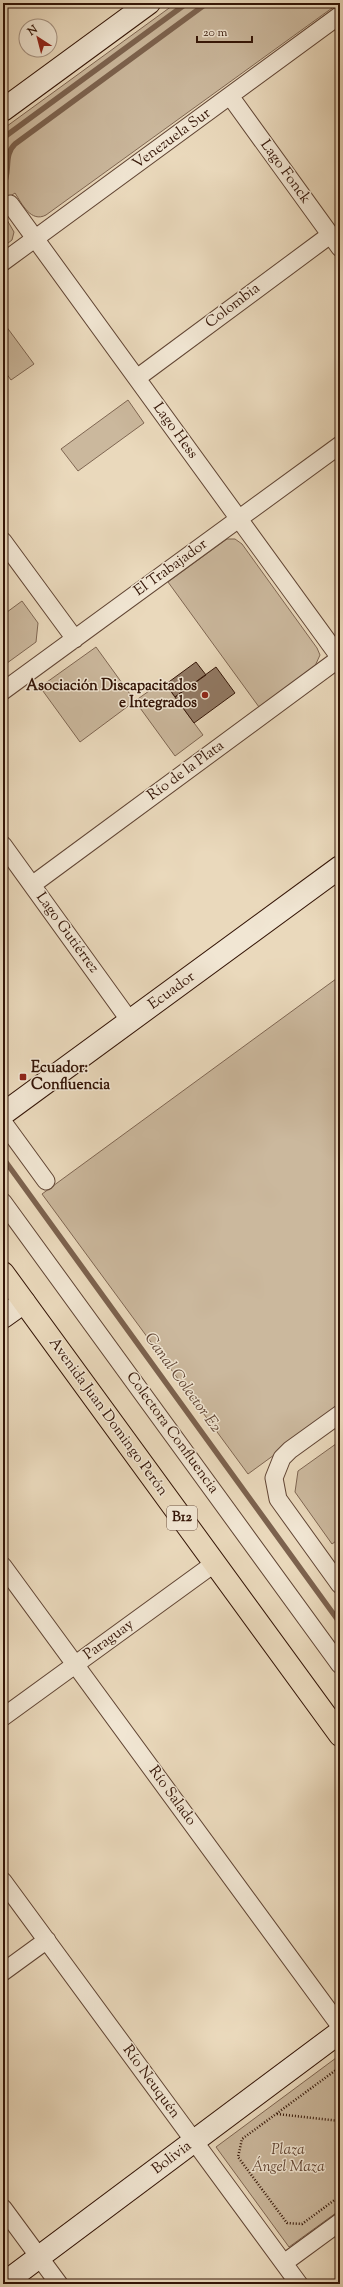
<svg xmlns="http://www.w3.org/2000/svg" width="343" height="2287" font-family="'Sorts Mill Goudy',serif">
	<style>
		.green { fill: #cbb89d; stroke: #7f6652 }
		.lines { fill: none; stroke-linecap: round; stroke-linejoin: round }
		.stream { stroke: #7c624e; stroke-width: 5.5 }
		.building { fill: #927a65; stroke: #331406 }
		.street-casing { stroke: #614534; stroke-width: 19 }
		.secondary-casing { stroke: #331406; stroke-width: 24 }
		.primary-casing { stroke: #331406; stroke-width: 24 }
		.path { stroke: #331406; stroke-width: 2.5; stroke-dasharray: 1 2; stroke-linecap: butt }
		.street { stroke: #f1e6d3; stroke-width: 17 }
		.secondary { stroke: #f1e6d3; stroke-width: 22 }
		.primary { stroke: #ead9bc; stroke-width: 22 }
		.poi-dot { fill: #8f2418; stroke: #f1e6d3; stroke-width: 1.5 }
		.labels { text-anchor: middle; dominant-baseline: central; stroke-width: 3; stroke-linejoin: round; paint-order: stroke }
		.shield { fill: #f1e6d3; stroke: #6c5344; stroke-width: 1 }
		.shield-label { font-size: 14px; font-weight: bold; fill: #331406 }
		.street-label { font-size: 15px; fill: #331406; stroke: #f1e6d3 }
		.poi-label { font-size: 15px; font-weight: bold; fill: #331406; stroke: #f1e6d3; text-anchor: end }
		.park-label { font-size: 15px; font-style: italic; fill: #614533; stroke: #f1e6d3 }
		.water-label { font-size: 16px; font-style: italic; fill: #634836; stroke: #f1e6d3 }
	</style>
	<rect width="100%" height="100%" fill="#ead9bc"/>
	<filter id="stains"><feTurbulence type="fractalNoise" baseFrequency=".005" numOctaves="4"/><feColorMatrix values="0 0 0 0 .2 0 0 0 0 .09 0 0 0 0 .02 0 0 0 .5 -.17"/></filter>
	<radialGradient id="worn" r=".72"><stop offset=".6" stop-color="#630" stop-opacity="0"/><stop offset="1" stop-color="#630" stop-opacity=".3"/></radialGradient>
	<path class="green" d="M 176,3 L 339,3 L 46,215 C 31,223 22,204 15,193 L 3,201 L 3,129 Z
		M 3,213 L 14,232 L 12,240 L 3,247 Z
		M 3,322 L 34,364 L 11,380 L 3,369 Z
		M 128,400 L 144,423 L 78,471 L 61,449 Z
		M 227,539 L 235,539 L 242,544 L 317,648 L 320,655 L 315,666 L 259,707 L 168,582 Z
		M 22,601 L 38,623 L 36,642 L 3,666 L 3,615 Z
		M 96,647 L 135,701 L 163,681 L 203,735 L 175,756 L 135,701 L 80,742 L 40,687 Z
		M 340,976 L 340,1407 L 248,1474 L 42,1194 Z
		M 340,1441 L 340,1538 L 332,1544 L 295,1492 L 298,1471 Z
		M 340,2055 L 340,2210 L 289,2247 L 216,2147 Z"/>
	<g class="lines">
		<path class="stream" d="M 3,138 L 187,3
			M 3,186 C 11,172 3,155 15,144 L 207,3
			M 3,1158 L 340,1623"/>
	</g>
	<path class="building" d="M 196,662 L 206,675 L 175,697 L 166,684 Z
		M 216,667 L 235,693 L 194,723 L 175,697 Z"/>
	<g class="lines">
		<defs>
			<path id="street" d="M 230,96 L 340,248
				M 10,204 L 340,658
				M 3,262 L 340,15
				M 137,378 L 330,235
				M 3,541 L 75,639
				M 3,691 L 340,445
				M 3,845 L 130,1021
				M 32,885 L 340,658
				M 3,1122 L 46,1181
				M 3,1202 L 340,1665
				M 340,1414 L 290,1450 L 282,1458 L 274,1478 L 278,1499 L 340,1585
				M 3,1566 L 340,2026
				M 3,1717 L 215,1563
				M 3,1881 L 299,2284
				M 3,1972 L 47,1940
				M 3,2208 L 59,2284
				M 284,2263 L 340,2222"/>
			<path id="secondary" d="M 3,110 L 149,3
				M 3,1114 L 340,867
				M 3,1317 L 24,1302
				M 3,2284 L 340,2032"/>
			<path id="primary" d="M 3,1273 L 340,1735"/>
		</defs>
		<use href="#street" class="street-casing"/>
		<use href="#secondary" class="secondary-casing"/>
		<use href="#primary" class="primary-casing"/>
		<path class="path" d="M 340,2067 L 242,2139 L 238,2157 L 287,2223 L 302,2224 L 340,2196
			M 277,2114 L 340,2121
			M 337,2198 L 340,2174"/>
		<use href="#street" class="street"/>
		<use href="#secondary" class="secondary"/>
		<use href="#primary" class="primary"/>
	</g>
	<g class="poi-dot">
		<circle cx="205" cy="695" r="4"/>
		<rect x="19" y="1073" width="8" height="8" rx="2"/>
	</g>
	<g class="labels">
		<rect class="shield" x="167" y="1506" width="30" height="24" rx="3"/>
		<g class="shield-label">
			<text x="182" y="1518">B12</text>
		</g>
		<g class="street-label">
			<text transform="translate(172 139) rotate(-36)">Venezuela Sur</text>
			<text transform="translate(285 172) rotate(54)">Lago Fonck</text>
			<text transform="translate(233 306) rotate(-37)">Colombia</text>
			<text transform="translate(175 431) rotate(54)">Lago Hess</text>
			<text transform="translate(171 568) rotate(-36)">El Trabajador</text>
			<text transform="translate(186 771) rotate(-36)">Río de la Plata</text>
			<text transform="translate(67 933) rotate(54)">Lago Gutiérrez</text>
			<text transform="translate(172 991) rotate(-36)">Ecuador</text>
			<text transform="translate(108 1417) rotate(54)">Avenida Juan Domingo Perón</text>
			<text transform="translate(172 1433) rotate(54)">Colectora Confluencia</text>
			<text transform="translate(109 1640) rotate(-36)">Paraguay</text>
			<text transform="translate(172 1796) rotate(54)">Río Salado</text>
			<text transform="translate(151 2082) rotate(54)">Río Neuquén</text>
			<text transform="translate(172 2158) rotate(-37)">Bolivia</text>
		</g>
		<g class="poi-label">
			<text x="197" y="686">Asociación Discapacitados<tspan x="197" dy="17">e Integrados</tspan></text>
			<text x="31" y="1068" text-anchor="start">Ecuador:<tspan x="31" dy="17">Confluencia</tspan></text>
		</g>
		<g class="park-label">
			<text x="288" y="2150">Plaza<tspan x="288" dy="17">Ángel Maza</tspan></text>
		</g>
		<g class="water-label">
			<text transform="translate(182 1383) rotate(54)">Canal Colector E2</text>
		</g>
	</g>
	<rect width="343" height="2287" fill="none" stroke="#ead9bc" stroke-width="16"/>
	<rect x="4" y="4" width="335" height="2279" fill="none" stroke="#331406" stroke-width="2"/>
	<rect x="8" y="8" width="327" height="2271" fill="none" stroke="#331406"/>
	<g transform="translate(38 38) rotate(324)"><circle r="19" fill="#f1e6d3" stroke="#a59281"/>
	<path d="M0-3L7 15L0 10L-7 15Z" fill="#8f2418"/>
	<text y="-6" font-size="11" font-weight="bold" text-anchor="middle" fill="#331406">N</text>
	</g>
	<path d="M197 36v6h55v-6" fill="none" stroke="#331406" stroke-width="2"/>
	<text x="203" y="36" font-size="12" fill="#331406" stroke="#f1e6d3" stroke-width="3" paint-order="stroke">20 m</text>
	<rect width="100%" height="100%" filter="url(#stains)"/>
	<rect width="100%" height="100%" fill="url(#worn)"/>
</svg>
